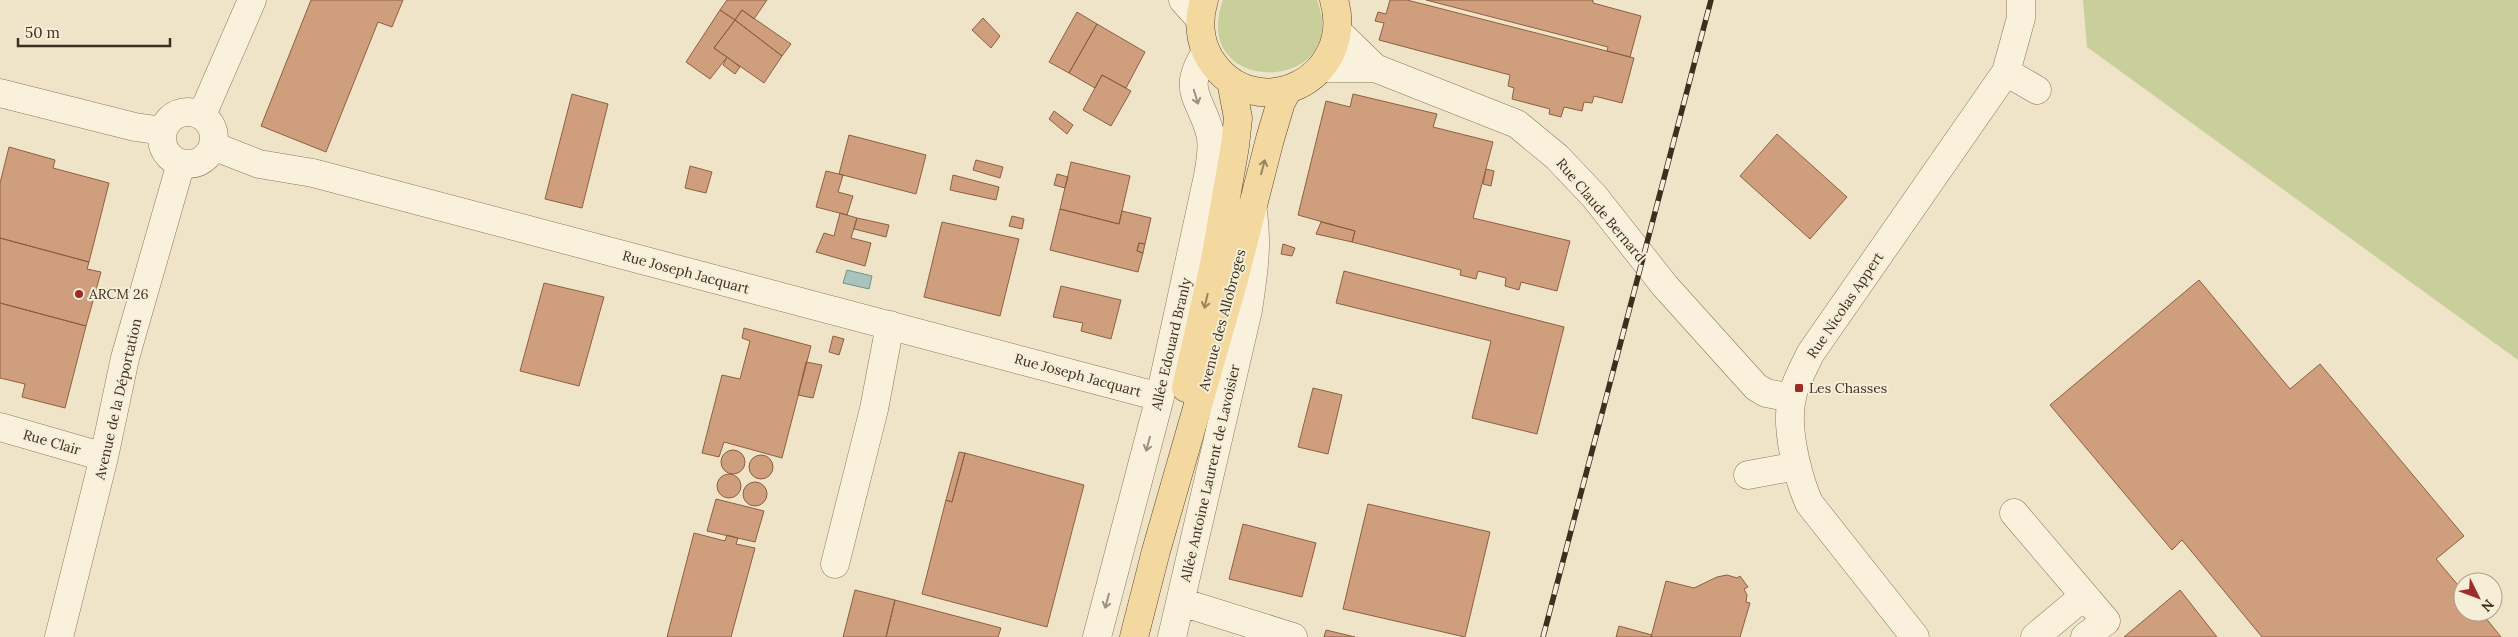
<svg xmlns="http://www.w3.org/2000/svg" width="2518" height="637" font-family="Lora,serif">
	<style>
		.green { fill: #c9cf9b }
		.water { fill: #a9c4bc; stroke: #6f938a }
		.building { fill: #cf9f7d; stroke: #8d5f41 }
		.lines { fill: none; stroke-linecap: round; stroke-linejoin: round }
		.minor-casing { stroke: #8d765c; stroke-width: 29 }
		.major-casing { stroke: #5b4430; stroke-width: 29 }
		.minor { stroke: #faf1dc; stroke-width: 28 }
		.major { stroke: #f3d9a0; stroke-width: 28 }
		.rail-casing { stroke: #3d2e20; stroke-width: 5.5 }
		.rail { stroke: #f7eed8; stroke-width: 4; stroke-dasharray: 11; stroke-linecap: butt }
		.oneway { stroke: #9c907e }
		.oneway2 { stroke: #988460 }
		.poi-dot { fill: #9e2a2b; stroke: #f7eed8; stroke-width: 2 }
		.labels { text-anchor: middle; dominant-baseline: central; stroke-width: 4; stroke-linejoin: round; paint-order: stroke }
		.street-label { font-size: 14px; fill: #3d2e20; stroke: #f7eed8 }
		.poi-label { font-size: 14px; fill: #3d2e20; stroke: #f7eed8; text-anchor: start }
	</style>
	<rect width="100%" height="100%" fill="#f0e4c8"/>
	<path class="green" d="M 1223,0 L 1317,0 C 1353,95 1187,98 1223,0 Z
		M 2083,0 L 2518,0 L 2518,360 L 2087,47 Z"/>
	<path class="water" d="M 847,270 L 872,276 L 869,289 L 843,283 Z"/>
	<path class="building" d="M 311,0 L 403,0 L 392,27 L 378,22 L 326,152 L 261,126 Z
		M 727,0 L 767,0 L 754,19 L 742,10 L 735,20 L 720,10 Z
		M 1390,0 L 1407,0 L 1634,58 L 1622,103 L 1594,96 L 1592,103 L 1584,102 L 1582,111 L 1564,107 L 1561,117 L 1549,114 L 1550,109 L 1512,99 L 1514,88 L 1508,86 L 1510,75 L 1379,40 L 1384,23 L 1375,21 L 1378,12 L 1386,14 Z
		M 1426,0 L 1593,0 L 1593,3 L 1641,16 L 1630,57 L 1607,51 L 1608,47 Z
		M 720,10 L 735,20 L 714,48 L 727,57 L 710,79 L 686,62 Z
		M 742,10 L 791,44 L 782,56 L 735,20 Z
		M 1077,12 L 1097,24 L 1069,73 L 1049,62 Z
		M 983,18 L 1000,36 L 991,48 L 972,30 Z
		M 735,20 L 782,56 L 764,83 L 714,48 Z
		M 1097,24 L 1145,52 L 1126,88 L 1102,75 L 1095,88 L 1069,73 Z
		M 727,57 L 740,67 L 735,74 L 723,65 Z
		M 1102,75 L 1131,91 L 1111,126 L 1083,110 Z
		M 572,94 L 608,104 L 582,208 L 545,199 Z
		M 1353,94 L 1437,114 L 1433,127 L 1493,142 L 1473,218 L 1570,241 L 1557,291 L 1521,282 L 1519,290 L 1505,286 L 1506,278 L 1478,271 L 1476,279 L 1460,275 L 1461,270 L 1352,242 L 1355,231 L 1298,215 L 1326,101 L 1350,107 Z
		M 1054,111 L 1073,125 L 1067,134 L 1049,119 Z
		M 1777,134 L 1847,197 L 1810,239 L 1740,176 Z
		M 849,135 L 926,155 L 916,194 L 839,174 Z
		M 9,147 L 55,160 L 53,168 L 109,183 L 89,262 L 0,238 L 0,183 Z
		M 976,160 L 1003,167 L 1000,178 L 973,170 Z
		M 1071,162 L 1130,176 L 1119,224 L 1060,209 Z
		M 690,166 L 712,172 L 706,193 L 685,188 Z
		M 1486,169 L 1494,171 L 1491,186 L 1483,184 Z
		M 826,171 L 843,175 L 838,192 L 853,196 L 847,215 L 816,207 Z
		M 1057,174 L 1068,177 L 1065,188 L 1054,185 Z
		M 953,175 L 999,187 L 996,200 L 950,190 Z
		M 1060,209 L 1119,224 L 1122,211 L 1151,218 L 1145,244 L 1139,243 L 1137,251 L 1143,253 L 1138,272 L 1050,250 Z
		M 840,213 L 857,218 L 851,238 L 871,243 L 865,266 L 816,252 L 824,233 L 834,236 Z
		M 1012,216 L 1024,219 L 1022,229 L 1009,226 Z
		M 857,218 L 889,225 L 886,237 L 854,229 Z
		M 942,222 L 1019,239 L 1000,316 L 924,297 Z
		M 1321,222 L 1355,231 L 1352,242 L 1316,234 Z
		M 0,238 L 89,262 L 87,269 L 101,272 L 86,326 L 0,303 Z
		M 1139,243 L 1145,244 L 1143,253 L 1137,251 Z
		M 1283,244 L 1295,248 L 1292,256 L 1281,254 Z
		M 1344,271 L 1564,327 L 1537,434 L 1472,418 L 1491,341 L 1336,303 Z
		M 2199,280 L 2290,389 L 2320,364 L 2464,536 L 2436,559 L 2463,591 L 2463,612 L 2481,612 L 2501,637 L 2262,637 L 2182,540 L 2172,550 L 2050,405 Z
		M 544,283 L 604,297 L 579,386 L 520,371 Z
		M 1061,286 L 1121,300 L 1111,339 L 1081,331 L 1083,323 L 1053,317 Z
		M 0,303 L 86,326 L 65,408 L 22,397 L 25,384 L 0,378 Z
		M 744,328 L 811,346 L 782,458 L 724,442 L 719,457 L 702,453 L 722,375 L 740,379 L 750,341 L 742,338 Z
		M 833,336 L 844,339 L 839,355 L 829,352 Z
		M 806,362 L 822,365 L 813,398 L 798,395 Z
		M 1313,388 L 1342,395 L 1328,454 L 1298,447 Z
		M721 462a12 12 0 1 1 24 0a12 12 0 1 1-24 0Z
		M 959,452 L 965,453 L 952,502 L 946,500 Z
		M 965,453 L 1084,485 L 1047,627 L 922,594 L 946,500 L 952,502 Z
		M749 467a12 12 0 1 1 24 0a12 12 0 1 1-24 0Z
		M717 486a12 12 0 1 1 24 0a12 12 0 1 1-24 0Z
		M743 494a12 12 0 1 1 24 0a12 12 0 1 1-24 0Z
		M 716,499 L 764,511 L 755,542 L 707,531 Z
		M 1368,504 L 1490,532 L 1465,637 L 1343,609 Z
		M 1243,524 L 1316,543 L 1302,597 L 1229,579 Z
		M 694,533 L 725,541 L 727,535 L 738,538 L 736,544 L 755,548 L 731,637 L 667,637 Z
		M 1727,575 L 1737,578 L 1740,576 L 1748,587 L 1744,589 L 1747,595 L 1746,602 L 1750,603 L 1740,637 L 1651,637 L 1666,581 L 1694,588 L 1717,577 Z
		M 855,590 L 895,600 L 886,637 L 843,637 Z
		M 2180,590 L 2217,637 L 2124,637 Z
		M 895,600 L 1001,628 L 998,637 L 886,637 Z
		M 1619,626 L 1652,635 L 1651,637 L 1616,637 Z
		M 1326,630 L 1355,637 L 1324,637 Z"/>
	<g class="lines">
		<defs>
			<path id="minor" d="M 1183,0 L 1200,19
				M 1338,32 L 1375,68
				M 1322,68 L 1375,68 L 1517,124 L 1557,157 L 1594,196 L 1665,286 L 1756,387 L 1766,393 L 1792,398
				M 2006,72 L 2037,90
				M 0,93 L 135,127 L 163,131
				M162 138a26 26 0 1 1 52 0a26 26 0 1 1-52 0Z
				M 202,115 L 252,0
				M 213,146 L 259,164 L 313,173 L 1160,397
				M 0,427 L 104,457
				M 1748,475 L 1797,466
				M 2014,513 L 2106,621 L 2085,637
				M 835,564 L 874,409 L 890,325
				M 1181,602 L 1293,637
				M 59,637 L 104,457 L 125,358 L 181,163
				M 1097,637 L 1160,397 L 1208,176 C 1210,162 1214,147 1210,133 C 1200,96 1181,91 1206,52
				M 1172,637 L 1248,310 C 1253,276 1258,246 1253,212
				M 1915,637 L 1809,503 C 1797,475 1785,427 1792,397 C 1795,382 1804,368 1810,354 L 2006,72 L 2021,18 L 2021,0
				M 2035,637 L 2084,596"/>
			<path id="major" d="M 1204,0 C 1198,19 1199,41 1210,59 C 1255,129 1357,79 1334,0
				M 1186,388 L 1215,260 L 1235,146 L 1238,118 L 1231,81
				M 1134,637 L 1156,551 L 1233,283 L 1270,139 L 1281,102 L 1288,90"/>
		</defs>
		<use href="#minor" class="minor-casing"/>
		<use href="#major" class="major-casing"/>
		<use href="#minor" class="minor"/>
		<use href="#major" class="major"/>
		<defs>
			<path id="rail" d="M 1543,637 L 1711,0"/>
		</defs>
		<use href="#rail" class="rail-casing"/>
		<use href="#rail" class="rail"/>
	</g>
	<defs><path id="oneway-shaft" d="M-6 0H5M1.5-3L5.5 0L1.5 3" fill="none" stroke-width="1.6" stroke-linecap="round" stroke-linejoin="round" transform="scale(1.25)"/></defs>
	<g class="oneway">
		<use href="#oneway-shaft" transform="translate(1196 97) rotate(73)"/>
		<use href="#oneway-shaft" transform="translate(1148 444) rotate(105)"/>
		<use href="#oneway-shaft" transform="translate(1107 601) rotate(105)"/>
	</g>
	<g class="oneway2">
		<use href="#oneway-shaft" transform="translate(1263 167) rotate(-75)"/>
		<use href="#oneway-shaft" transform="translate(1206 301) rotate(103)"/>
	</g>
	<g class="poi-dot">
		<circle cx="79" cy="294" r="5"/>
		<rect x="1794" y="383" width="10" height="10" rx="2.5"/>
	</g>
	<g class="labels">
		<g class="street-label">
			<text transform="translate(1601 210) rotate(50)">Rue Claude Bernard</text>
			<text transform="translate(686 272) rotate(15)">Rue Joseph Jacquart</text>
			<text transform="translate(1845 305) rotate(-56)">Rue Nicolas Appert</text>
			<text transform="translate(1222 320) rotate(-75)">Avenue des Allobroges</text>
			<text transform="translate(1171 344) rotate(-77)">Allée Edouard Branly</text>
			<text transform="translate(1078 375) rotate(15)">Rue Joseph Jacquart</text>
			<text transform="translate(118 399) rotate(-77)">Avenue de la Déportation</text>
			<text transform="translate(52 442) rotate(16)">Rue Clair</text>
			<text transform="translate(1210 473) rotate(-77)">Allée Antoine Laurent de Lavoisier</text>
		</g>
		<g class="poi-label">
			<text x="89" y="294">ARCM 26</text>
			<text x="1809" y="388">Les Chasses</text>
		</g>
	</g>
	<g transform="translate(2478 597) rotate(132)"><circle r="24" fill="#f7eed8" stroke="#ada18e"/>
	<path d="M0-4L9 19L0 12L-9 19Z" fill="#9e2a2b"/>
	<text y="-8" font-size="14" font-weight="bold" text-anchor="middle" fill="#3d2e20">N</text>
	</g>
	<path d="M18 38v8h152v-8" fill="none" stroke="#3d2e20" stroke-width="2.5"/>
	<text x="25" y="38" font-size="15" fill="#3d2e20" stroke="#f7eed8" stroke-width="4" paint-order="stroke">50 m</text>
</svg>
